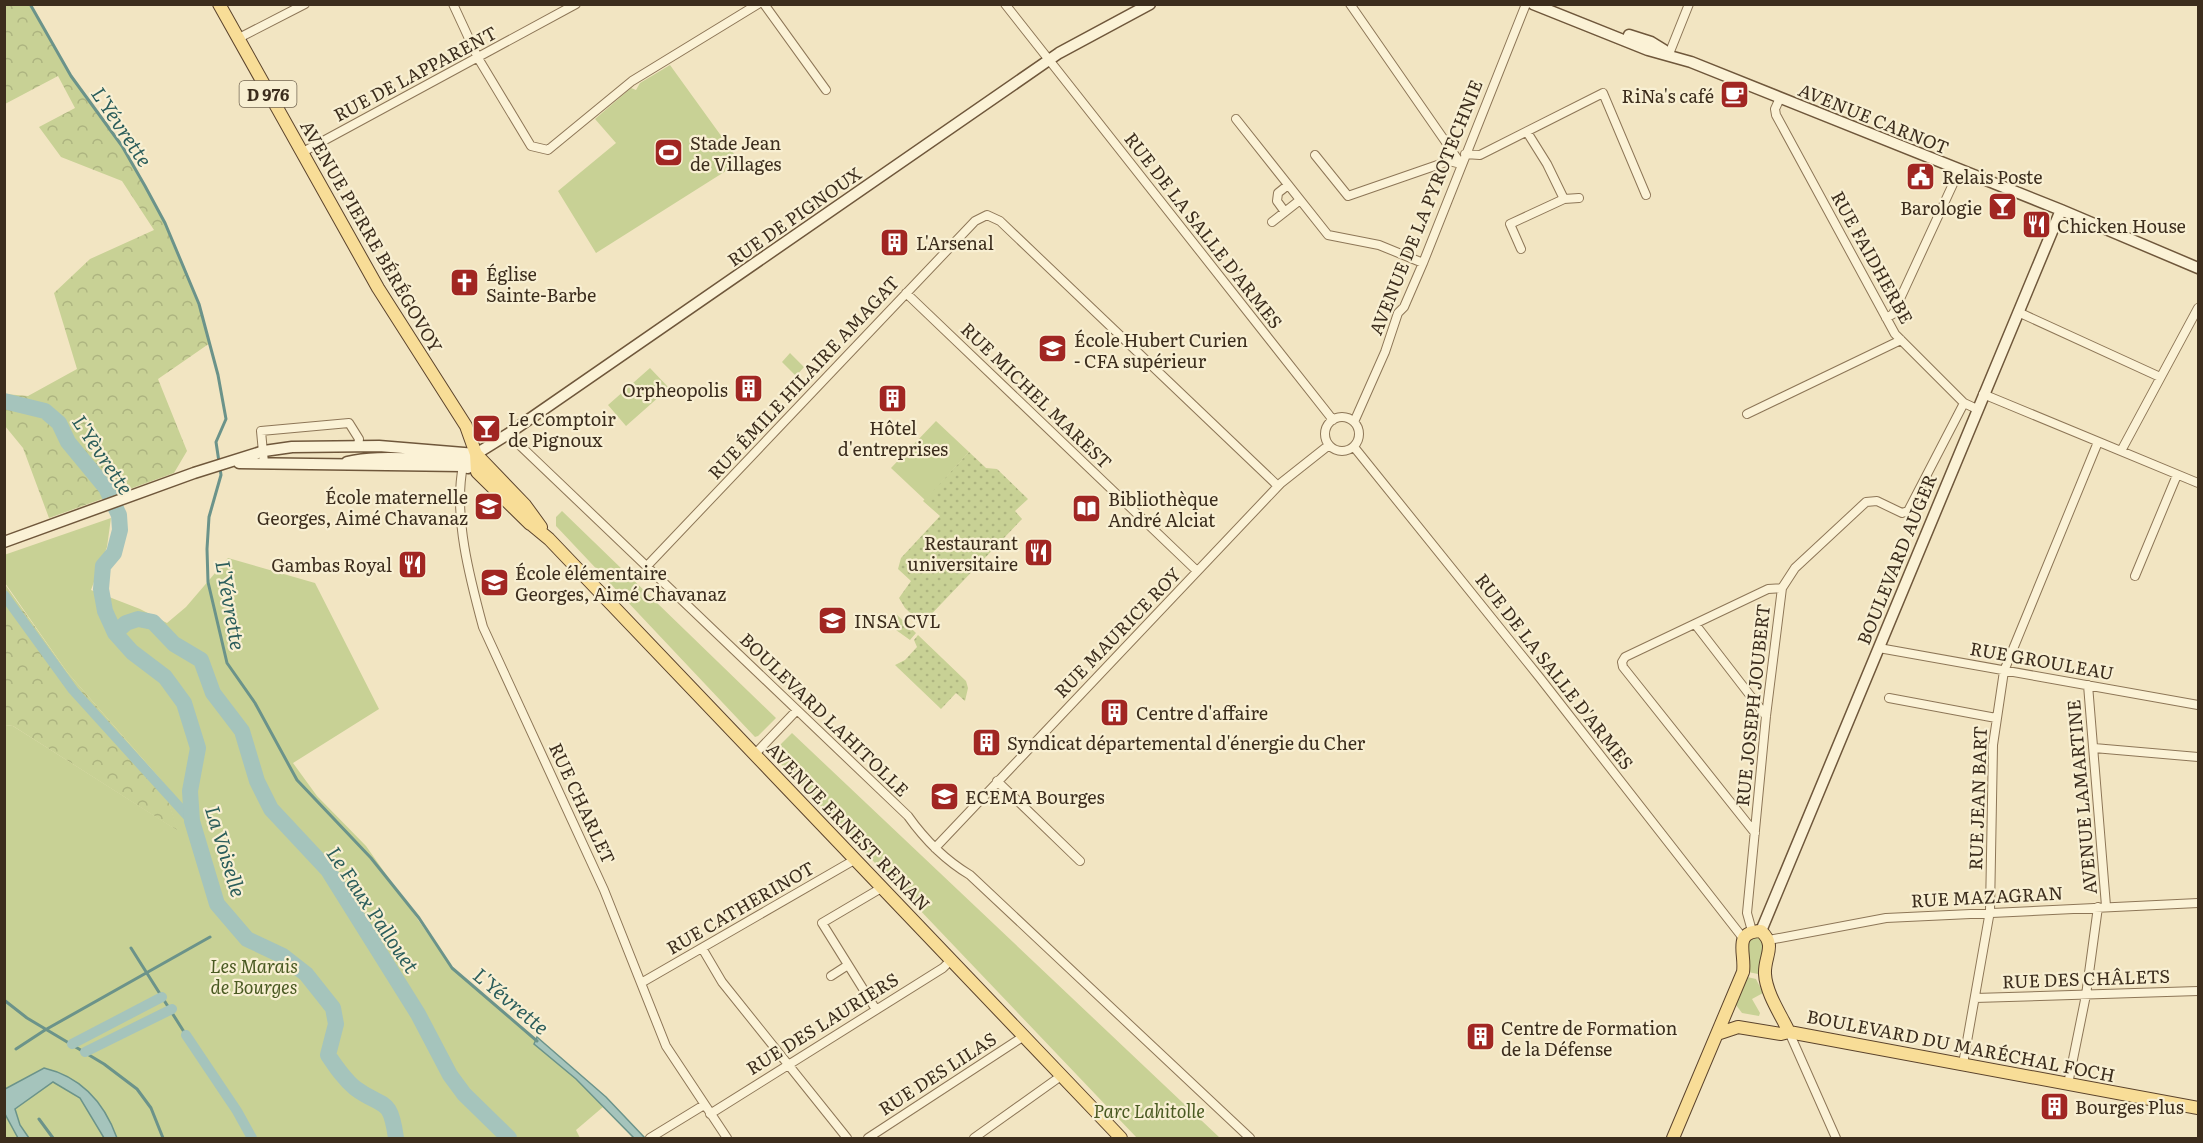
<svg xmlns="http://www.w3.org/2000/svg" width="2203" height="1143" font-family="Literata,serif">
	<style>
		.grass { fill: url(#grass-dots) }
		.forest { fill: url(#forest-crowns) }
		.green { fill: #c8d195 }
		.water { fill: #a5c4bc; stroke: #6b938a; stroke-width: 1.5 }
		.lines { fill: none; stroke-linecap: round; stroke-linejoin: round }
		.stream { stroke: #6b938a; stroke-width: 3 }
		.canal { stroke: #a5c4bc; stroke-width: 10 }
		.river { stroke: #a5c4bc; stroke-width: 16 }
		.street-casing { stroke: #8d7657; stroke-width: 10 }
		.secondary-casing { stroke: #6f573b; stroke-width: 13 }
		.primary-casing { stroke: #5b432c; stroke-width: 14 }
		.street { stroke: #fbf2d6; stroke-width: 8 }
		.secondary { stroke: #fbf2d6; stroke-width: 10 }
		.primary { stroke: #f8dd97; stroke-width: 12 }
		.labels { text-anchor: middle; dominant-baseline: central; stroke-width: 4.5; stroke-linejoin: round; paint-order: stroke }
		.shield { fill: #f8efd2; stroke: #746753; stroke-width: 1.5 }
		.shield-label { font-size: 16px; font-weight: bold; fill: #3c2d1d }
		.street-label { font-size: 18px; fill: #3c2d1d; stroke: #f8efd2 }
		.poi-label { font-size: 18px; fill: #3c2d1d; stroke: #f8efd2; text-anchor: start }
		.park-label { font-size: 18px; font-style: italic; fill: #4a5a22; stroke: #f8efd2 }
		.water-label { font-size: 20px; font-style: italic; fill: #2b5d5b; stroke: #f8efd2 }
	</style>
	<defs>
		<pattern id="grass-dots" width="8" height="8" patternUnits="userSpaceOnUse" patternTransform="scale(1.5)"><rect width="8" height="8" fill="#c8d195"/><path d="M2 2h.1M6 6h.1" fill="none" stroke="#adb480" stroke-width="1.8" stroke-linecap="round"/></pattern>
		<pattern id="forest-crowns" width="20" height="18" patternUnits="userSpaceOnUse" patternTransform="scale(1.5)"><rect width="20" height="18" fill="#c8d195"/><path d="M2 6a3 3 0 1 1 6 0M12 15a3 3 0 1 1 6 0" fill="none" stroke="#adb480"/></pattern>
	</defs>
	<rect width="100%" height="100%" fill="#f2e5c2"/>
	<path class="grass" d="M 969,452 L 986,468 L 997,469 L 1028,499 L 1015,511 L 1022,519 L 922,624 L 905,608 L 899,598 L 911,581 L 898,569 L 901,558 L 940,516 L 923,501 Z
		M 896,614 L 916,633 L 910,640 L 889,625 Z
		M 918,635 L 966,681 L 968,688 L 965,701 L 956,693 L 941,709 L 895,665 L 905,660 L 917,647 L 914,640 Z"/>
	<path class="forest" d="M 5,4 L 30,5 L 71,76 L 122,146 L 165,223 L 199,304 L 210,343 L 158,379 L 187,451 L 174,473 L 49,518 L 23,448 L 5,426 L 5,394 L 28,396 L 77,369 L 54,293 L 90,259 L 154,230 L 122,181 L 61,157 L 39,127 L 75,108 L 58,76 L 5,104 Z
		M 4,583 L 67,672 L 162,781 L 178,831 L 13,726 L 5,725 Z"/>
	<path class="green" d="M 670,65 L 740,162 L 596,253 L 558,191 L 616,143 L 595,119 L 631,88 L 636,90 L 640,83 Z
		M 790,353 L 804,367 L 796,376 L 782,362 Z
		M 650,368 L 669,388 L 626,426 L 608,405 Z
		M 936,421 L 969,452 L 925,500 L 891,468 Z
		M 562,511 L 776,718 L 758,736 L 755,737 L 556,526 L 556,517 Z
		M 111,518 L 107,547 L 91,590 L 140,609 L 167,623 L 186,607 L 228,558 L 315,583 L 379,709 L 293,763 L 317,796 L 366,846 L 452,968 L 551,1053 L 598,1097 L 603,1107 L 576,1130 L 580,1138 L 5,1138 L 5,725 L 13,726 L 177,830 L 162,781 L 67,672 L 5,583 L 4,555 Z
		M 792,733 L 1220,1138 L 1137,1138 L 774,757 L 773,752 Z
		M 1758,935 L 1763,937 L 1765,952 L 1758,974 L 1748,972 C 1752,962 1745,952 1747,942 Z
		M 1747,977 L 1756,979 L 1763,993 L 1752,999 L 1760,1013 L 1759,1016 L 1742,1013 L 1736,1005 Z"/>
	<path class="water" d="M 537,1037 L 606,1097 L 645,1138 L 634,1138 L 576,1079 L 534,1044 Z
		M 44,1068 C 82,1077 104,1102 117,1138 L 104,1138 L 80,1098 L 53,1082 L 15,1109 L 20,1125 L 29,1138 L 18,1138 L 5,1114 L 5,1089 Z"/>
	<g class="lines">
		<path class="stream" d="M 30,4 L 71,76 L 122,146 L 145,186 L 165,223 L 199,304 L 218,375 L 226,419 L 216,442 L 219,462
			M 220,468 L 221,475 L 209,517 L 207,549 L 208,582 L 227,663 L 255,703 L 297,780 L 371,858 L 419,918 L 452,968 L 537,1041
			M 131,948 L 186,1035
			M 4,1000 L 27,1018 L 104,1064 L 137,1089 L 151,1108 L 163,1138
			M 16,1049 L 45,1030 L 210,937
			M 39,1119 L 53,1138"/>
		<path class="canal" d="M 4,595 L 73,690 L 192,821
			M 186,1035 L 237,1111 L 252,1138
			M 72,1044 L 162,997
			M 85,1052 L 172,1009"/>
		<path class="river" d="M 4,401 L 45,411 L 59,423 L 68,442 L 106,488 L 119,515 L 120,530 L 114,553 L 103,566 L 101,589 L 105,611 L 115,633 L 132,652 L 165,677 L 184,703 L 198,748 L 190,791 L 192,821 L 217,904 L 247,939 L 283,956 L 306,974 L 333,1008 L 336,1024 L 328,1055 C 336,1067 344,1079 355,1088 C 383,1109 390,1095 396,1138
			M 115,633 L 126,623 L 138,619 L 153,622 L 174,644 L 201,660 L 213,693 L 242,731 L 257,781 L 271,809 L 328,870 L 418,1014 L 450,1075 L 464,1094 L 509,1138"/>
		<defs>
			<path id="street" d="M 453,4 L 478,58 L 531,146 L 548,150 L 632,81 L 758,4
				M 764,4 L 826,90
				M 1005,4 L 1333,420
				M 1350,4 L 1461,164
				M 237,39 L 305,4
				M 1669,54 L 1689,4
				M 1780,98 L 1775,109 L 1776,115 L 1895,334 L 1964,403 L 1977,409
				M 1236,119 L 1328,235 L 1379,245 L 1423,263
				M 1527,132 L 1547,164 L 1564,199 L 1579,198
				M 301,153 L 576,4
				M 1465,154 L 1480,155 L 1603,93 L 1646,195
				M 1315,155 L 1348,196 L 1449,161 L 1461,164
				M 1285,212 L 1277,201 L 1278,193 L 1288,185
				M 1272,222 L 1300,200
				M 1521,249 L 1510,224 L 1564,199
				M 906,293 L 1197,571
				M 2018,312 L 2160,377
				M 1886,318 L 1893,314 L 1959,171
				M 1983,394 L 2198,483
				M 1747,414 L 1901,340
				M1325 434a17 17 0 1 1 34 0a17 17 0 1 1-34 0Z
				M 1354,422 L 1385,352 L 1398,313 L 1404,307 L 1423,263 L 1526,4
				M 508,434 L 908,816 C 925,840 945,860 970,875 L 1250,1138
				M 1354,447 L 1540,678 L 1743,938
				M 2121,451 L 2198,308
				M 264,463 L 261,431 L 349,423 L 359,439 L 358,446
				M 463,466 C 453,515 470,579 483,627 L 604,890 L 666,1046 L 727,1138
				M 647,566 L 975,221 L 987,215 L 1000,221 L 1278,486
				M 2135,576 L 2177,475
				M 1695,624 L 1766,716
				M 1879,648 L 2198,705
				M 2088,685 L 2106,906
				M 1889,698 L 1996,718
				M 2094,748 L 2198,757
				M 755,754 L 797,710
				M 997,781 L 1080,861
				M 1755,833 L 1623,667 L 1622,662 L 1625,657 L 1768,589 L 1782,588
				M 935,848 L 1281,483 L 1329,445
				M 1752,931 L 1747,913 L 1766,716 L 1782,588 L 1795,568 L 1866,502 L 1877,501 L 1902,513 L 1908,511 L 1964,403
				M 1769,940 L 1886,918 L 2198,903
				M 702,948 L 722,982 L 847,1138
				M 831,976 L 848,965
				M 641,983 L 856,859
				M 1975,998 L 2198,991
				M 875,1008 L 822,923 L 883,887
				M 1789,1032 L 1836,1138
				M 1963,1064 L 1990,911 L 1993,745 L 2004,671 L 2098,442
				M 2068,1084 L 2086,995 L 2098,907
				M 710,1114 L 943,968 L 952,959
				M 650,1138 L 704,1105
				M 868,1138 L 1024,1036
				M 974,1138 L 1061,1076"/>
			<path id="secondary" d="M 1533,4 L 1648,50 L 1691,62 L 2061,210 L 2198,268
				M 1629,35 L 1651,42 L 1664,50
				M 347,462 C 386,453 427,463 466,456
				M 239,463 L 463,466 L 468,468
				M 463,466 L 476,454 L 508,434 L 1059,53 L 1150,4
				M 4,542 L 194,473 L 264,451 L 292,447 L 379,446 L 476,454
				M 1761,931 L 2061,210"/>
			<path id="primary" d="M 219,4 L 378,288 L 466,426 L 476,454 L 477,472 L 530,524
				M 476,454 L 525,505 L 541,527
				M 526,520 L 549,539 L 1121,1138
				M 1717,1034 L 1738,1027 L 1781,1034 L 1789,1032 L 2198,1108
				M 1673,1138 L 1743,972 C 1746,953 1732,932 1761,931 C 1777,946 1764,956 1765,974 C 1766,993 1781,1015 1789,1032"/>
		</defs>
		<use href="#street" class="street-casing"/>
		<use href="#secondary" class="secondary-casing"/>
		<use href="#primary" class="primary-casing"/>
		<use href="#street" class="street"/>
		<use href="#secondary" class="secondary"/>
		<use href="#primary" class="primary"/>
	</g>
	<defs>
		<symbol id="cafe-square" viewBox="-11 -11 22 22"><rect x="-9" y="-9" width="18" height="18" rx="4" fill="#a12622" stroke="#f8efd2"/><path d="M-5.5-4.5H6V0H3Q3 3.5 0 3.5H-2.5Q-5.5 3.5-5.5 0ZM3-3.2v2h1.7v-2ZM-6 4.5H4V6H-6Z" fill="#fff"/></symbol>
		<symbol id="stadium-square" viewBox="-11 -11 22 22"><rect x="-9" y="-9" width="18" height="18" rx="4" fill="#a12622" stroke="#f8efd2"/><path d="M0-5a6.5 5 0 1 0 0 10a6.5 5 0 1 0 0-10ZM-3.5-1.8h7v3.6h-7Z" fill="#fff"/></symbol>
		<symbol id="civic-square" viewBox="-11 -11 22 22"><rect x="-9" y="-9" width="18" height="18" rx="4" fill="#a12622" stroke="#f8efd2"/><path d="M-.6-6.5H3V-4.5H.6V-3L4-1V1h2V6H-6V1h2V-1L-.6-3ZM-1.2 2.5V6h2.4V2.5Z" fill="#fff"/></symbol>
		<symbol id="bar-square" viewBox="-11 -11 22 22"><rect x="-9" y="-9" width="18" height="18" rx="4" fill="#a12622" stroke="#f8efd2"/><path d="M-6-5H6L.8 .8V4.5H3.5V6h-7V4.5H-.8V.8Z" fill="#fff"/></symbol>
		<symbol id="restaurant-square" viewBox="-11 -11 22 22"><rect x="-9" y="-9" width="18" height="18" rx="4" fill="#a12622" stroke="#f8efd2"/><path d="M-5-6h1v4h1v-4h1v4h1v-4h1v5L-1.5 .5V6h-2V.5L-5-1ZM5-6V6H3V1.5H1.5Q1.5-4 5-6Z" fill="#fff"/></symbol>
		<symbol id="building-square" viewBox="-11 -11 22 22"><rect x="-9" y="-9" width="18" height="18" rx="4" fill="#a12622" stroke="#f8efd2"/><path d="M-4-6H4V6H1V3H-1V6H-4ZM-2.5-4.3h1.7v1.8h-1.7ZM.8-4.3h1.7v1.8H.8ZM-2.5-1h1.7V.8h-1.7ZM.8-1h1.7V.8H.8Z" fill="#fff"/></symbol>
		<symbol id="church-square" viewBox="-11 -11 22 22"><rect x="-9" y="-9" width="18" height="18" rx="4" fill="#a12622" stroke="#f8efd2"/><path d="M-1.2-6h2.4v3.5h3.3v2.4h-3.3V6h-2.4V-.1h-3.3v-2.4h3.3Z" fill="#fff"/></symbol>
		<symbol id="university-square" viewBox="-11 -11 22 22"><rect x="-9" y="-9" width="18" height="18" rx="4" fill="#a12622" stroke="#f8efd2"/><path d="M0-5L7-2L0 1L-7-2ZM-4 1L0 2.5L4 1V4Q0 6-4 4Z" fill="#fff"/></symbol>
		<symbol id="school-square" viewBox="-11 -11 22 22"><rect x="-9" y="-9" width="18" height="18" rx="4" fill="#a12622" stroke="#f8efd2"/><path d="M0-5L7-2L0 1L-7-2ZM-4 1L0 2.5L4 1V4Q0 6-4 4Z" fill="#fff"/></symbol>
		<symbol id="library-square" viewBox="-11 -11 22 22"><rect x="-9" y="-9" width="18" height="18" rx="4" fill="#a12622" stroke="#f8efd2"/><path d="M-6-4Q-3-5.5-.7-3.5V5Q-3 3-6 4ZM6-4Q3-5.5 .7-3.5V5Q3 3 6 4Z" fill="#fff"/></symbol>
	</defs>
	<g fill-rule="evenodd">
		<use href="#cafe-square" x="1718" y="78" width="33" height="33"/>
		<use href="#stadium-square" x="652" y="136" width="33" height="33"/>
		<use href="#civic-square" x="1904" y="160" width="33" height="33"/>
		<use href="#bar-square" x="1986" y="190" width="33" height="33"/>
		<use href="#restaurant-square" x="2020" y="208" width="33" height="33"/>
		<use href="#building-square" x="878" y="226" width="33" height="33"/>
		<use href="#church-square" x="448" y="266" width="33" height="33"/>
		<use href="#university-square" x="1036" y="332" width="33" height="33"/>
		<use href="#building-square" x="732" y="372" width="33" height="33"/>
		<use href="#building-square" x="876" y="382" width="33" height="33"/>
		<use href="#bar-square" x="470" y="412" width="33" height="33"/>
		<use href="#school-square" x="472" y="490" width="33" height="33"/>
		<use href="#library-square" x="1070" y="492" width="33" height="33"/>
		<use href="#restaurant-square" x="1022" y="536" width="33" height="33"/>
		<use href="#restaurant-square" x="396" y="548" width="33" height="33"/>
		<use href="#school-square" x="478" y="566" width="33" height="33"/>
		<use href="#university-square" x="816" y="604" width="33" height="33"/>
		<use href="#building-square" x="1098" y="696" width="33" height="33"/>
		<use href="#building-square" x="970" y="726" width="33" height="33"/>
		<use href="#university-square" x="928" y="780" width="33" height="33"/>
		<use href="#building-square" x="1464" y="1020" width="33" height="33"/>
		<use href="#building-square" x="2038" y="1090" width="33" height="33"/>
	</g>
	<g class="labels">
		<rect class="shield" x="239.5" y="81" width="57" height="26" rx="4.5"/>
		<g class="shield-label">
			<text x="268" y="94">D 976</text>
		</g>
		<g class="street-label">
			<text transform="translate(415 73) rotate(-28)">RUE DE LAPPARENT</text>
			<text transform="translate(1874 118) rotate(22)">AVENUE CARNOT</text>
			<text transform="translate(1425 207) rotate(-68)">AVENUE DE LA PYROTECHNIE</text>
			<text transform="translate(794 216) rotate(-35)">RUE DE PIGNOUX</text>
			<text transform="translate(1204 230) rotate(52)">RUE DE LA SALLE D'ARMES</text>
			<text transform="translate(372 236) rotate(60)">AVENUE PIERRE BÉRÉGOVOY</text>
			<text transform="translate(1873 257) rotate(61)">RUE FAIDHERBE</text>
			<text transform="translate(803 377) rotate(-47)">RUE ÉMILE HILAIRE AMAGAT</text>
			<text transform="translate(1037 395) rotate(44)">RUE MICHEL MAREST</text>
			<text transform="translate(1896 559) rotate(-68)">BOULEVARD AUGER</text>
			<text transform="translate(1117 632) rotate(-46)">RUE MAURICE ROY</text>
			<text transform="translate(2042 660) rotate(10)">RUE GROULEAU</text>
			<text transform="translate(1555 671) rotate(52)">RUE DE LA SALLE D'ARMES</text>
			<text transform="translate(1752 705) rotate(-84)">RUE JOSEPH JOUBERT</text>
			<text transform="translate(825 714) rotate(44)">BOULEVARD LAHITOLLE</text>
			<text transform="translate(2081 797) rotate(-95)">AVENUE LAMARTINE</text>
			<text transform="translate(1977 798) rotate(-88)">RUE JEAN BART</text>
			<text transform="translate(583 803) rotate(65)">RUE CHARLET</text>
			<text transform="translate(849 826) rotate(46)">AVENUE ERNEST RENAN</text>
			<text transform="translate(1987 896) rotate(-3)">RUE MAZAGRAN</text>
			<text transform="translate(740 907) rotate(-30)">RUE CATHERINOT</text>
			<text transform="translate(2086 978) rotate(-2)">RUE DES CHÂLETS</text>
			<text transform="translate(822 1023) rotate(-32)">RUE DES LAURIERS</text>
			<text transform="translate(1961 1045) rotate(11)">BOULEVARD DU MARÉCHAL FOCH</text>
			<text transform="translate(937 1073) rotate(-33)">RUE DES LILAS</text>
		</g>
		<g class="poi-label">
			<text x="1714" y="95" text-anchor="end">RiNa's café</text>
			<text x="690" y="142">Stade Jean<tspan x="690" dy="21">de Villages</tspan></text>
			<text x="1942" y="176">Relais Poste</text>
			<text x="1982" y="207" text-anchor="end">Barologie</text>
			<text x="2057" y="225">Chicken House</text>
			<text x="916" y="242">L'Arsenal</text>
			<text x="486" y="273">Église<tspan x="486" dy="21">Sainte-Barbe</tspan></text>
			<text x="1074" y="339">École Hubert Curien<tspan x="1074" dy="21">- CFA supérieur</tspan></text>
			<text x="728" y="389" text-anchor="end">Orpheopolis</text>
			<text x="508" y="418">Le Comptoir<tspan x="508" dy="21">de Pignoux</tspan></text>
			<text x="893" y="427" text-anchor="middle">Hôtel<tspan x="893" dy="21">d'entreprises</tspan></text>
			<text x="468" y="496" text-anchor="end">École maternelle<tspan x="468" dy="21">Georges, Aimé Chavanaz</tspan></text>
			<text x="1108" y="498">Bibliothèque<tspan x="1108" dy="21">André Alciat</tspan></text>
			<text x="1018" y="542" text-anchor="end">Restaurant<tspan x="1018" dy="21">universitaire</tspan></text>
			<text x="392" y="564" text-anchor="end">Gambas Royal</text>
			<text x="515" y="572">École élémentaire<tspan x="515" dy="21">Georges, Aimé Chavanaz</tspan></text>
			<text x="854" y="620">INSA CVL</text>
			<text x="1136" y="712">Centre d'affaire</text>
			<text x="1007" y="742">Syndicat départemental d'énergie du Cher</text>
			<text x="965" y="796">ECEMA Bourges</text>
			<text x="1501" y="1027">Centre de Formation<tspan x="1501" dy="21">de la Défense</tspan></text>
			<text x="2075" y="1106">Bourges Plus</text>
		</g>
		<g class="park-label">
			<text x="254" y="965">Les Marais<tspan x="254" dy="21">de Bourges</tspan></text>
			<text x="1149" y="1110">Parc Lahitolle</text>
		</g>
		<g class="water-label">
			<text transform="translate(123 126) rotate(56)">L'Yévrette</text>
			<text transform="translate(104 454) rotate(56)">L'Yèvrette</text>
			<text transform="translate(232 605) rotate(80)">L'Yévrette</text>
			<text transform="translate(227 851) rotate(73)">La Voiselle</text>
			<text transform="translate(374 909) rotate(56)">Le Faux Pallouet</text>
			<text transform="translate(512 1000) rotate(40)">L'Yévrette</text>
		</g>
	</g>
	<rect width="2203" height="1143" fill="none" stroke="#3c2d1d" stroke-width="12"/>
</svg>
